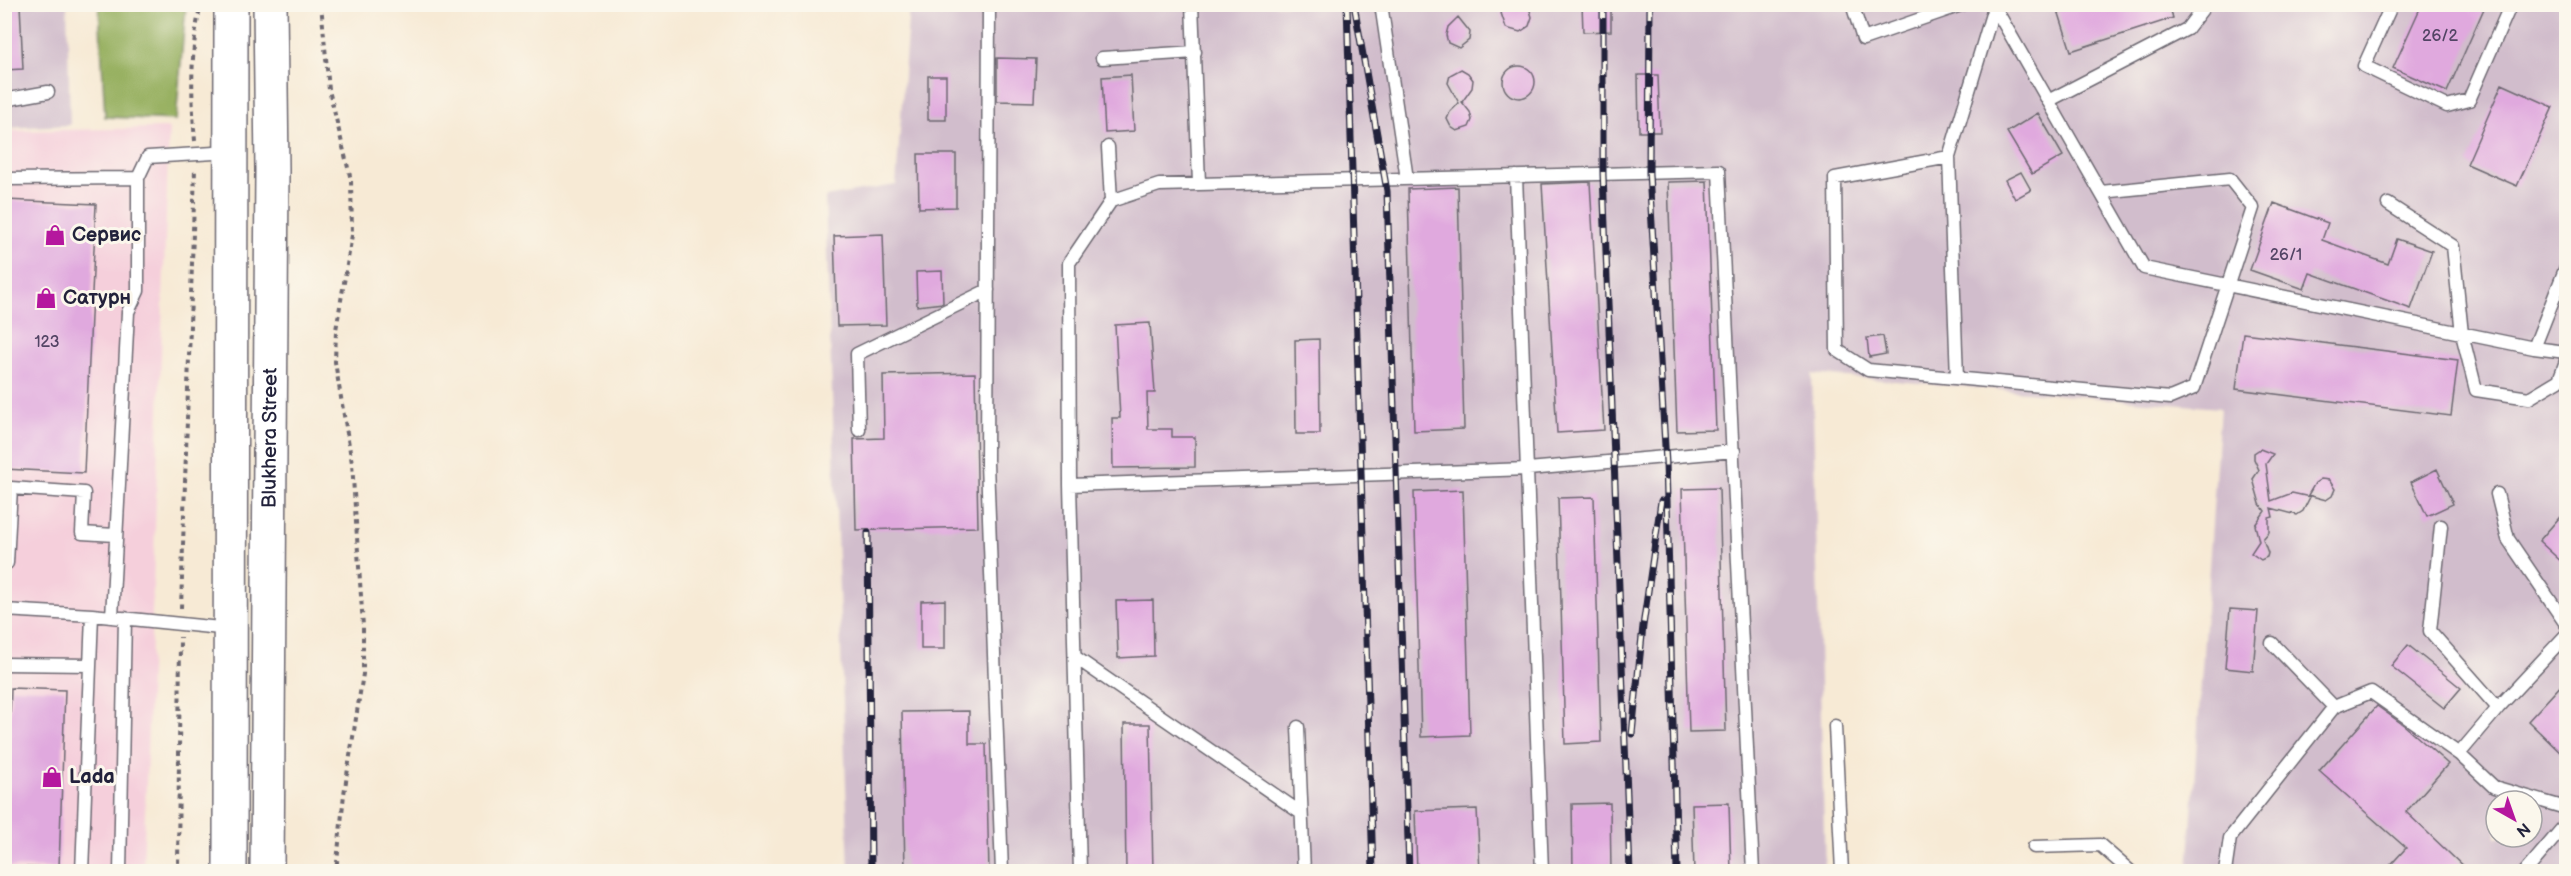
<svg xmlns="http://www.w3.org/2000/svg" width="2571" height="876" font-family="'Balsamiq Sans',sans-serif">
	<style>
		.built { fill: #f5cfdb }
		.industrial { fill: #d1bdcc; fill-rule: evenodd }
		.forest { fill: #98b162; stroke: #5d6a4e; stroke-width: 1.5 }
		.building { fill: #e0a9de }
		.lines { fill: none; stroke-linecap: round; stroke-linejoin: round }
		.lane-casing { stroke: #6d6871; stroke-width: 15 }
		.primary-casing { stroke: #6d6871; stroke-width: 36 }
		.path { stroke: #6d6871; stroke-width: 4; stroke-dasharray: 4.5 4.5; stroke-linecap: butt }
		.lane { stroke: #fff; stroke-width: 12 }
		.primary { stroke: #fff; stroke-width: 33 }
		.rail-casing { stroke: #22223b; stroke-width: 7 }
		.rail { stroke: #fbf7ec; stroke-width: 4.5; stroke-dasharray: 14; stroke-linecap: butt }
		.labels { text-anchor: middle; dominant-baseline: central; stroke-width: 6; stroke-linejoin: round; paint-order: stroke }
		.number-label { font-size: 16px; fill: #524464 }
		.poi-label { font-size: 20px; font-weight: bold; fill: #22223b; stroke: #fbf7ec; text-anchor: start }
		.street-label { font-size: 20px; fill: #22223b; stroke: #fbf7ec }
	</style>
	<rect width="100%" height="100%" fill="#fbf7ec"/>
	<filter id="ink" filterUnits="userSpaceOnUse"><feTurbulence type="fractalNoise" baseFrequency=".0167" numOctaves="2"/><feDisplacementMap in="SourceGraphic" scale="12" xChannelSelector="R" yChannelSelector="G"/><feConvolveMatrix kernelMatrix="1 2 1 2 8 2 1 2 1" color-interpolation-filters="sRGB"/></filter>
	<filter id="wash" filterUnits="userSpaceOnUse"><feTurbulence type="fractalNoise" baseFrequency=".008" numOctaves="4" result="noise"/><feDisplacementMap in="SourceGraphic" scale="24" xChannelSelector="R" yChannelSelector="G"/><feGaussianBlur stdDeviation="1.35" result="paint"/><feColorMatrix in="noise" values="0 0 0 0 0 0 0 0 0 0 0 0 0 0 0 0 0 1.4 0 .05"/><feComposite in="paint" operator="in"/></filter>
	<g filter="url(#wash)">
		<rect width="100%" height="100%" fill="#f7ead5"/>
		<path class="built" d="M 169,128 L 143,871 L 5,871 L 4,131 Z"/>
		<path class="industrial" d="M 5,5 L 67,5 L 70,125 L 5,128 Z
			M 909,5 L 2566,5 L 2566,871 L 2188,871 L 2220,408 L 1812,374 L 1825,871 L 849,871 L 825,197 L 896,185 ZM 2496,801 L 2532,801 L 2532,837 L 2496,837 Z"/>
		<path class="forest" d="M 99,5 L 186,5 L 176,120 L 105,117 Z"/>
		<g id="blocks">
			<path class="building" d="M 4,4 L 20,4 L 23,69 L 4,70 Z
				M 1507,4 L 1528,4 L 1532,17 L 1529,26 L 1520,32 L 1506,28 L 1501,13 Z
				M 1582,4 L 1611,4 L 1611,31 L 1583,32 Z
				M 2056,4 L 2169,4 L 2173,18 L 2071,51 Z
				M 2422,4 L 2486,4 L 2447,92 L 2393,68 Z
				M 1458,17 L 1470,32 L 1469,40 L 1459,48 L 1448,43 L 1446,35 L 1448,27 Z
				M 997,58 L 1036,59 L 1034,102 L 997,101 Z
				M1503 82a16 16 0 1 1 32 0a16 16 0 1 1-32 0Z
				M 1461,69 L 1468,73 L 1473,80 L 1472,88 L 1462,102 L 1470,112 L 1472,120 L 1469,127 L 1457,131 L 1451,127 L 1447,119 L 1450,112 L 1459,103 L 1448,83 L 1450,75 Z
				M 1131,75 L 1134,131 L 1105,133 L 1102,77 Z
				M 1638,75 L 1658,75 L 1660,132 L 1639,132 Z
				M 928,76 L 946,76 L 946,120 L 928,120 Z
				M 2502,84 L 2553,107 L 2517,186 L 2467,164 Z
				M 2038,113 L 2063,156 L 2032,174 L 2007,132 Z
				M 918,154 L 956,154 L 956,207 L 919,208 Z
				M 2021,172 L 2031,190 L 2015,199 L 2005,180 Z
				M 1707,181 L 1716,430 L 1677,431 L 1668,182 Z
				M 1590,182 L 1604,430 L 1557,433 L 1542,184 Z
				M 1458,187 L 1464,429 L 1414,431 L 1408,189 Z
				M 5,200 L 96,204 L 84,473 L 4,469 Z
				M 2274,203 L 2328,223 L 2322,240 L 2388,264 L 2397,239 L 2432,251 L 2411,309 L 2310,273 L 2304,289 L 2250,270 Z
				M 883,234 L 886,325 L 837,326 L 834,236 Z
				M 942,271 L 943,303 L 917,306 L 916,272 Z
				M 1150,323 L 1155,393 L 1147,393 L 1148,429 L 1172,429 L 1172,437 L 1195,437 L 1195,467 L 1113,468 L 1112,418 L 1120,418 L 1115,325 Z
				M 2243,333 L 2458,360 L 2451,416 L 2236,389 Z
				M 1883,336 L 1886,354 L 1869,357 L 1867,338 Z
				M 1319,339 L 1320,434 L 1296,434 L 1295,340 Z
				M 975,373 L 978,527 L 856,530 L 854,439 L 884,438 L 883,375 Z
				M 2260,449 L 2273,454 L 2266,464 L 2271,501 L 2292,493 L 2310,497 L 2303,511 L 2297,515 L 2271,508 L 2273,517 L 2269,518 L 2269,532 L 2263,539 L 2268,553 L 2267,557 L 2261,560 L 2251,553 L 2259,541 L 2255,525 L 2265,511 L 2260,504 L 2253,479 L 2259,470 L 2254,459 L 2254,453 Z
				M 2437,469 L 2453,504 L 2427,516 L 2411,482 Z
				M 2321,479 L 2329,480 L 2335,489 L 2332,496 L 2326,500 L 2308,495 L 2315,483 Z
				M 1719,488 L 1726,731 L 1689,732 L 1682,489 Z
				M 1463,490 L 1470,735 L 1421,737 L 1414,492 Z
				M 1594,497 L 1601,742 L 1565,744 L 1558,498 Z
				M 2566,510 L 2566,566 L 2539,541 Z
				M 945,600 L 945,649 L 921,649 L 921,601 Z
				M 1153,600 L 1154,656 L 1118,658 L 1116,601 Z
				M 2230,609 L 2258,611 L 2253,671 L 2225,668 Z
				M 2408,645 L 2461,688 L 2444,708 L 2391,666 Z
				M 2566,680 L 2566,758 L 2528,721 Z
				M 11,688 L 65,690 L 59,868 L 5,867 Z
				M 2377,706 L 2405,726 L 2448,764 L 2406,812 L 2469,872 L 2384,872 L 2406,848 L 2319,771 Z
				M 969,711 L 969,744 L 986,744 L 989,872 L 905,872 L 902,712 Z
				M 1124,724 L 1150,724 L 1153,872 L 1126,872 Z
				M 1610,803 L 1611,872 L 1573,872 L 1572,804 Z
				M 1729,803 L 1731,872 L 1694,872 L 1692,804 Z
				M 1477,809 L 1480,872 L 1417,872 L 1415,811 Z"/>
		</g>
	</g>
	<g filter="url(#ink)">
		<use href="#blocks" fill-opacity="0" stroke="#6d6871" stroke-width="1.5"/>
		<g class="lines">
			<defs>
				<path id="lane" d="M 989,4 L 987,463 L 1002,872
					M 1192,4 L 1199,183
					M 1381,4 L 1407,179
					M 1852,4 L 1863,39 L 1964,4
					M 2392,4 L 2364,66 L 2447,106 L 2469,100 L 2511,4
					M 1994,6 L 2144,268 L 2534,348 L 2566,267
					M 1102,58 L 1195,52
					M 4,100 L 48,92
					M 2048,101 L 2187,29 L 2206,4
					M 1108,147 L 1111,201
					M 1949,157 L 1835,178 L 1837,350 L 1868,370 L 2170,398 L 2194,388 L 2253,208 L 2230,179 L 2101,192
					M 1516,176 L 1542,872
					M 4,179 L 138,178
					M 2388,204 L 2453,246 L 2462,334 L 2476,390 L 2529,398 L 2559,380 L 2566,361
					M 2534,348 L 2566,352
					M 1957,378 L 1949,157 L 1995,4
					M 859,430 L 857,354 L 988,290
					M 1070,485 L 1528,469 L 1734,451
					M 2497,494 L 2508,539 L 2566,624
					M 2441,526 L 2430,631 L 2498,708
					M 7,563 L 11,488 L 84,493 L 82,533 L 115,535
					M 4,610 L 92,615 L 230,629
					M 112,617 L 128,312 L 138,291 L 138,178 L 148,157 L 231,152
					M 2272,643 L 2334,707
					M 1075,657 L 1301,813
					M 4,664 L 90,665
					M 1835,726 L 1842,872
					M 1298,727 L 1304,872
					M 2459,754 L 2498,708 L 2566,635
					M 2034,847 L 2100,845 L 2131,872
					M 82,872 L 92,615
					M 120,872 L 125,618
					M 1080,872 L 1070,485 L 1069,263 L 1111,201 L 1159,185 L 1719,171 L 1753,872
					M 2225,872 L 2230,838 L 2334,707 L 2371,692 L 2459,754 L 2494,787 L 2566,808
					M 2525,872 L 2566,824"/>
				<g id="primary">
					<path d="M 230,872 L 231,4"/>
					<path id="s1" d="M 267,872 L 272,170 L 270,4"/>
				</g>
			</defs>
			<use href="#lane" class="lane-casing"/>
			<use href="#primary" class="primary-casing"/>
			<path class="path" d="M 321,4 L 329,90 L 351,180 L 352,235 L 336,330 L 335,362 L 352,463 L 363,626 L 363,674 L 344,794 L 336,872
				M 195,141 C 191,94 190,50 201,4
				M 181,608 L 195,169
				M 178,872 L 180,637"/>
			<use href="#lane" class="lane"/>
			<use href="#primary" class="primary"/>
			<defs>
				<path id="rail" d="M 1347,4 L 1373,872
					M 1354,4 L 1387,191 L 1409,872
					M 1603,4 L 1603,174 L 1630,872
					M 1650,4 L 1649,173 L 1666,463 L 1677,872
					M 868,533 L 871,872
					M 1632,734 L 1643,626 L 1661,501"/>
			</defs>
			<use href="#rail" class="rail-casing"/>
			<use href="#rail" class="rail"/>
		</g>
	</g>
	<defs>
		<symbol id="shop-bare" viewBox="-9 -9 18 18"><path d="M-5-2.5h2.3a2.7 3.5 0 0 1 5.4 0H5L5.5 6h-11ZM-1.5-2.5h3a1.5 2.3 0 0 0-3 0Z" fill="#b5179e" stroke="#fbf7ec" stroke-width="2.5" paint-order="stroke"/></symbol>
	</defs>
	<g fill-rule="evenodd">
		<use href="#shop-bare" x="40" y="220" width="30" height="30"/>
		<use href="#shop-bare" x="31" y="283" width="30" height="30"/>
		<use href="#shop-bare" x="37" y="762" width="30" height="30"/>
	</g>
	<g class="labels">
		<g class="number-label">
			<text x="2440" y="36">26/2</text>
			<text x="2286" y="255">26/1</text>
			<text x="47" y="342">123</text>
		</g>
		<g class="poi-label">
			<text x="72" y="235">Сервис</text>
			<text x="63" y="298">Сатурн</text>
			<text x="69" y="777">Lada</text>
		</g>
		<g class="street-label">
			<text stroke="none"><textPath href="#s1" startOffset="434">Blukhera Street</textPath></text>
		</g>
	</g>
	<rect width="2571" height="876" fill="none" stroke="#fbf7ec" stroke-width="24"/>
	<g transform="translate(2514 819) rotate(140)"><circle r="28" fill="#fbf7ec" stroke="#a4a2a5" stroke-width="1.5"/>
	<path d="M0-4.5L10 22L0 15L-10 22Z" fill="#b5179e"/>
	<text y="-9" font-size="16" font-weight="bold" text-anchor="middle" fill="#22223b">N</text>
	</g>
</svg>
